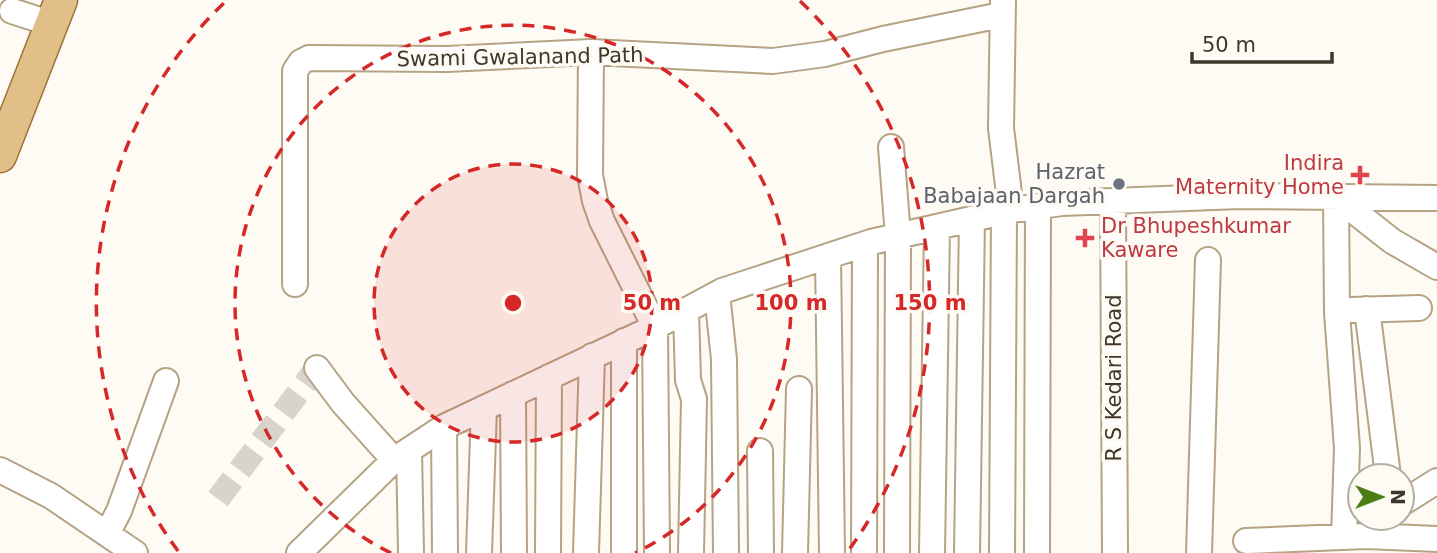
<svg xmlns="http://www.w3.org/2000/svg" width="1437" height="553" font-family="'DejaVu Sans',sans-serif">
	<style>
		.lines { fill: none; stroke-linecap: round; stroke-linejoin: round }
		.minor-tunnel { stroke: #d8d3cc; stroke-width: 24; stroke-dasharray: 24 12; stroke-linecap: butt }
		.minor-casing { stroke: #b5a384; stroke-width: 28 }
		.major-casing { stroke: #9d7335; stroke-width: 35 }
		.minor { stroke: #fff; stroke-width: 24 }
		.major { stroke: #e2bf89; stroke-width: 32 }
		.ring { fill: none; stroke: #d62828; stroke-width: 3.5; stroke-dasharray: 12 9 }
		.health-dot { fill: #e0444e; stroke: #fefaf4; stroke-width: 2.5 }
		.worship-dot { fill: #6b7280; stroke: #fefaf4; stroke-width: 2.5 }
		.labels { text-anchor: middle; dominant-baseline: central; stroke-width: 7; stroke-linejoin: round; paint-order: stroke }
		.street-label { font-size: 21px; fill: #3f372a; stroke: #fefaf4 }
		.health-label { font-size: 21px; fill: #be3a42; stroke: #fefaf4; text-anchor: end }
		.worship-label { font-size: 21px; fill: #5b616d; stroke: #fefaf4; text-anchor: end }
		.centre { fill: #d62828; stroke: #fefaf4; stroke-width: 3.5 }
		.ring-label { font-size: 21px; text-anchor: middle; font-weight: bold; fill: #d62828; stroke: #fefaf4; stroke-width: 7; stroke-linejoin: round; paint-order: stroke }
	</style>
	<rect width="100%" height="100%" fill="#fefaf4"/>
	<g class="lines">
		<path class="minor-tunnel" d="M 218,499 L 317,368"/>
		<defs>
			<path id="minor" d="M 1003,1 L 1001,128 L 1011,210
				M 12,11 L 52,24
				M 591,52 L 590,175 L 595,201 L 602,221 L 655,327 L 657,553
				M 891,147 L 898,236 L 897,553
				M 1336,197 L 1337,312 L 1347,448 L 1344,537
				M 1336,197 L 1392,241 L 1437,267
				M 1113,202 L 1115,553
				M 828,256 L 832,553
				M 295,284 L 295,71 L 301,62 L 309,58 L 447,59 L 591,52 L 773,61 L 825,54 L 883,39 L 1001,15
				M 717,294 L 724,359 L 726,553
				M 1367,309 L 1388,476
				M 686,310 L 688,380 L 694,399 L 691,553
				M 1352,310 L 1419,308
				M 624,341 L 624,553
				M 317,368 L 343,403 L 394,460
				M 513,394 L 514,553
				M 444,427 L 445,553
				M 409,450 L 411,553
				M 760,451 L 761,553
				M 0,470 L 51,496 L 135,553
				M 1402,503 L 1437,481
				M 107,534 L 119,511 L 166,381
				M 1246,541 L 1366,536 L 1437,539
				M 299,553 L 394,460 L 444,427 L 655,327 L 722,291 L 871,242 L 1011,210 L 1062,203 L 1239,196 L 1437,198
				M 479,553 L 484,408
				M 548,553 L 549,377
				M 586,553 L 592,356
				M 795,553 L 799,389
				M 864,553 L 865,244
				M 932,553 L 937,227
				M 967,553 L 972,219
				M 1002,553 L 1004,212
				M 1037,553 L 1038,207
				M 1199,553 L 1208,260"/>
			<path id="major" d="M 0,156 L 61,0"/>
		</defs>
		<use href="#minor" class="minor-casing"/>
		<use href="#major" class="major-casing"/>
		<use href="#minor" class="minor"/>
		<use href="#major" class="major"/>
	</g>
	<circle cx="513" cy="303" r="139" fill="#d62828" fill-opacity=".12"/>
	<g class="ring">
		<circle cx="513" cy="303" r="139"/>
		<path d="M391 553A278 278 0 1 1 635 553"/>
		<path d="M178 551A417 417 0 0 1 226 1M800 1A417 417 0 0 1 848 551"/>
	</g>
	<g class="health-dot">
		<path d="M1356.5 164.5h7v7h7v7h-7v7h-7v-7h-7v-7h7z"/>
		<path d="M1081.5 227.5h7v7h7v7h-7v7h-7v-7h-7v-7h7z"/>
	</g>
	<circle class="worship-dot" cx="1119" cy="184" r="7"/>
	<g class="labels">
		<g class="street-label">
			<text transform="translate(520 57) rotate(-1)">Swami Gwalanand Path</text>
			<text transform="translate(1114 378) rotate(-90)">R S Kedari Road</text>
		</g>
		<g class="health-label">
			<text x="1344" y="163">Indira<tspan x="1344" dy="24">Maternity Home</tspan></text>
			<text x="1101" y="226" text-anchor="start">Dr Bhupeshkumar<tspan x="1101" dy="24">Kaware</tspan></text>
		</g>
		<g class="worship-label">
			<text x="1105" y="172">Hazrat<tspan x="1105" dy="24">Babajaan Dargah</tspan></text>
		</g>
	</g>
	<circle cx="513" cy="303" r="10" class="centre"/>
	<g class="ring-label">
		<text x="652" y="310">50 m</text>
		<text x="791" y="310">100 m</text>
		<text x="930" y="310">150 m</text>
	</g>
	<g transform="translate(1381 497) rotate(90)"><circle r="33" fill="#fefaf4" stroke="#b2aca3" stroke-width="2"/>
	<path d="M0-5L12 26L0 18L-12 26Z" fill="#4b7f14"/>
	<text y="-10" font-size="19" font-weight="bold" text-anchor="middle" fill="#3f372a">N</text>
	</g>
	<path d="M1192 52v10h140v-10" fill="none" stroke="#3f372a" stroke-width="3.5"/>
	<text x="1202" y="52" font-size="21" fill="#3f372a" stroke="#fefaf4" stroke-width="5" paint-order="stroke">50 m</text>
</svg>
